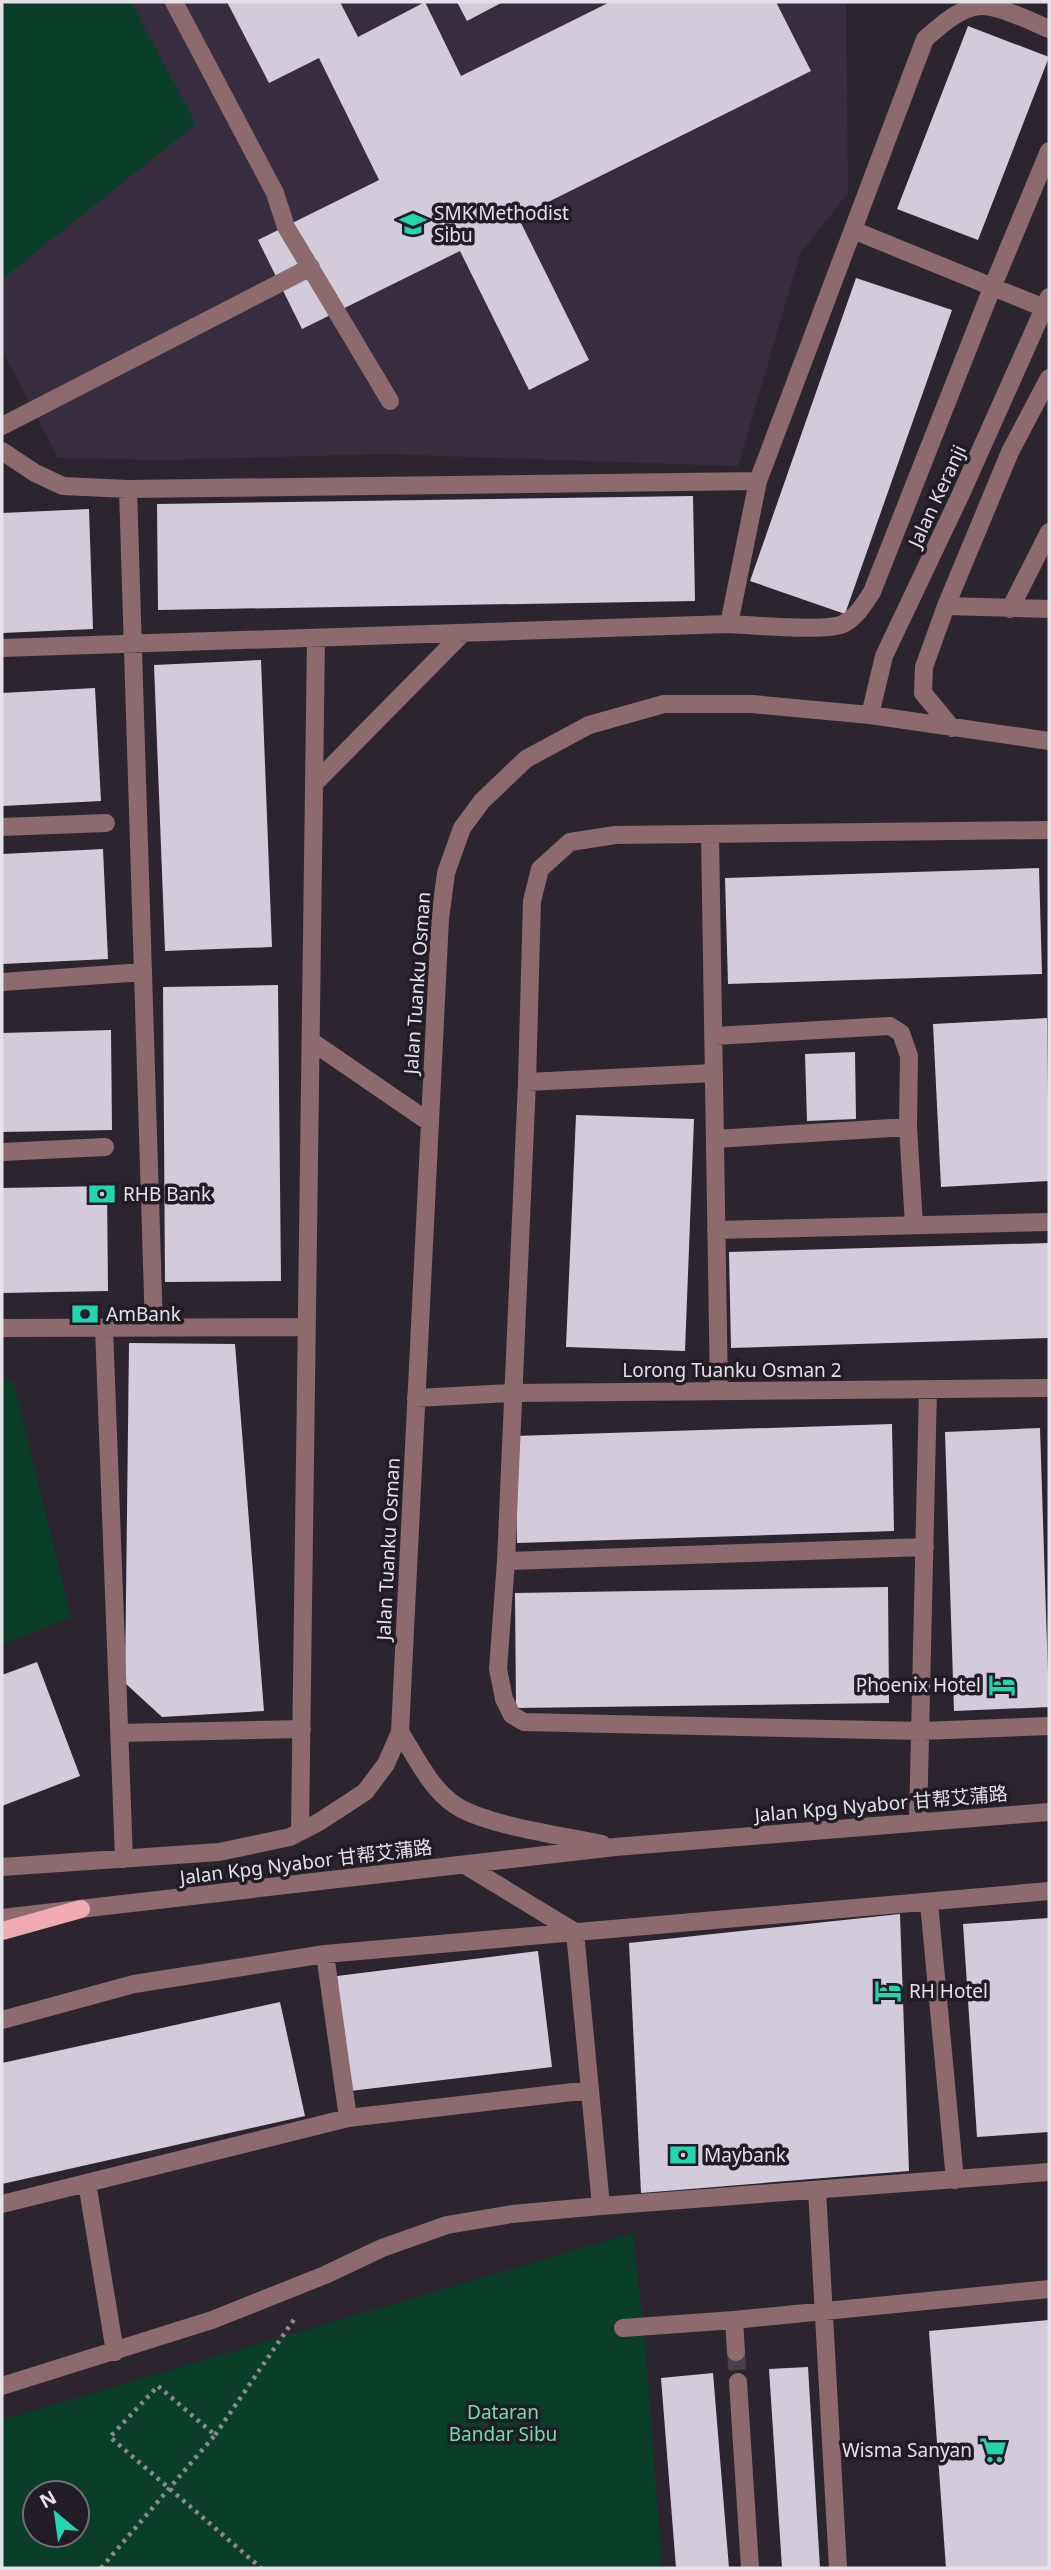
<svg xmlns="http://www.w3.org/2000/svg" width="1051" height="2570" font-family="'Noto Sans','Noto Sans SC',sans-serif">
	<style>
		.built { fill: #382d3e }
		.green { fill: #0a3e29; fill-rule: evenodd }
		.building { fill: #d4cbda }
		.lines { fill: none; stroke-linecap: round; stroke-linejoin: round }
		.minor-tunnel { stroke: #48414c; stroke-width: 18; stroke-dasharray: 18 9; stroke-linecap: butt }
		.path { stroke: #8c8790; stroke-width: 4.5; stroke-dasharray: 3.5 5; stroke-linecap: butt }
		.minor { stroke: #8c6a6d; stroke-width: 18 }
		.major { stroke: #f0aab2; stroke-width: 18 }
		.labels { text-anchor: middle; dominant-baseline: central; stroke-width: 7; stroke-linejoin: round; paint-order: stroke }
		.poi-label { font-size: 19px; fill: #e5e1e8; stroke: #221c27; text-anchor: start }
		.street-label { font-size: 19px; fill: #e5e1e8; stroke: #221c27 }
		.park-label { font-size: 19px; fill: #6fdeab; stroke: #221c27 }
	</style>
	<rect width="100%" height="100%" fill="#2c2530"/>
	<path class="built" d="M 2,2 L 846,2 L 848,193 L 800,254 L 738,466 L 384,454 L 164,460 L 58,458 L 2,350 Z"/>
	<path class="green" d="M 2,2 L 131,2 L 196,124 L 2,279 Z
		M 2,1377 L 14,1383 L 71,1618 L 2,1645 Z
		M 633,2233 L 645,2342 L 662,2568 L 2,2568 L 2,2420 ZM 35,2493 L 77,2493 L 77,2535 L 35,2535 Z"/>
	<path class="building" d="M 227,2 L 340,2 L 358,37 L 425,2 L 461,76 L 610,2 L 776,2 L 811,71 L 518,217 L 589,360 L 529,390 L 460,251 L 302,329 L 258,240 L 379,180 L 319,58 L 269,83 Z
		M 457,2 L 503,2 L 467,21 Z
		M 968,26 L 1049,57 L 978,240 L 897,209 Z
		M 856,278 L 952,310 L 845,614 L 750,581 Z
		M 693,496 L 695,601 L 158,610 L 157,504 Z
		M 89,509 L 93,629 L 2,633 L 2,513 Z
		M 261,660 L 272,947 L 165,951 L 154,665 Z
		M 95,688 L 101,801 L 2,806 L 2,693 Z
		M 103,849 L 108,959 L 2,964 L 2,854 Z
		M 1039,868 L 1042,974 L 728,984 L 725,878 Z
		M 278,985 L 281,1281 L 165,1282 L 163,987 Z
		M 1047,1018 L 1049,1181 L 941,1187 L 933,1024 Z
		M 111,1030 L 112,1130 L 2,1132 L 2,1033 Z
		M 855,1052 L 856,1119 L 807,1121 L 805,1054 Z
		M 576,1115 L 694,1119 L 685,1351 L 566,1347 Z
		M 107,1186 L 108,1291 L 2,1293 L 2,1188 Z
		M 1049,1243 L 1049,1338 L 731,1348 L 729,1252 Z
		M 129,1343 L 235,1344 L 264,1711 L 162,1717 L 125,1683 Z
		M 892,1424 L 894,1531 L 517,1543 L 515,1436 Z
		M 1040,1428 L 1049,1707 L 954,1711 L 945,1432 Z
		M 888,1587 L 889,1703 L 516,1708 L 515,1593 Z
		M 37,1662 L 80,1776 L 2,1806 L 2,1675 Z
		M 900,1914 L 909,2171 L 641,2193 L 629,1943 Z
		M 1049,1918 L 1049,2132 L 977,2137 L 963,1924 Z
		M 538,1951 L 552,2067 L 350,2091 L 337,1976 Z
		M 280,2002 L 305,2116 L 2,2184 L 2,2063 Z
		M 1049,2320 L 1049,2568 L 946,2568 L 929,2331 Z
		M 808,2367 L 820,2568 L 782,2568 L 769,2369 Z
		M 713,2373 L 729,2568 L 676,2568 L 661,2378 Z"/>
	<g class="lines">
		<path class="minor-tunnel" d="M 736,2352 L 738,2382"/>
		<path class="path" d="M 215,2435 L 295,2318
			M 101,2568 L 215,2435 L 158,2386 L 110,2437 L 261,2568"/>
		<path class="minor" d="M 174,2 L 275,193 L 286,227 L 390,401
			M 853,230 L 1049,310
			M 2,426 L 311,267
			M 2,451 L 35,473 L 63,486 L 128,489 L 758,481
			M 128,489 L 154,1328
			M 946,606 L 1049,609
			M 1010,609 L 1049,532
			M 729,624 L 758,481 L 925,39 C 940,26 960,7 981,6 C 999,5 1032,22 1049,29
			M 2,648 L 729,624 C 751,625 826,632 843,624 C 856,618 864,604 872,592 L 992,288 L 1049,151
			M 870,715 L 884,656 L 960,496 L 1049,297
			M 952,728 L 923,693 L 924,667 L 946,606 L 1010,452 L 1049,378
			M 314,784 L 463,633
			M 2,827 L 106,823
			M 1049,830 L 615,835 L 570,842 L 540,869 L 532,901 L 527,1082 L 506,1561 L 498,1669 L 504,1699 L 512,1715 L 524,1722 L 921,1731 L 1049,1726
			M 710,835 L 719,1391
			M 2,982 L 143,972
			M 714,1036 L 890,1026 L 901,1033 L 909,1056 L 908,1127 L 914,1225
			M 311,1041 L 429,1122
			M 527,1082 L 714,1073
			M 715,1139 L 908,1127
			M 2,1152 L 105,1147
			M 716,1230 L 1049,1222
			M 2,1328 L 307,1327
			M 104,1328 L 124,1859
			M 416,1398 L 512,1393 L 1049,1388
			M 506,1561 L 925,1547
			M 400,1732 C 416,1757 430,1788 455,1805 C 484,1825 564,1836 602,1844
			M 120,1733 L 302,1729
			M 918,1822 L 928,1389
			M 300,1832 L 316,638
			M 465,1865 L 575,1932
			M 2,1867 L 219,1852 L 290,1837 L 319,1822 L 365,1792 L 386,1764 L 400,1732 L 440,919 L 446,873 L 462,828 L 482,801 L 526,759 L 589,725 L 664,704 L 752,704 L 870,715 L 1049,741
			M 929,1903 L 955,2180
			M 2,1918 L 615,1847 L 1049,1812
			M 575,1932 L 601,2206
			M 325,1954 L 348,2118
			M 2,2020 L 134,1984 L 325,1954 L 1049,1891
			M 87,2183 L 115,2352
			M 817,2190 L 838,2568
			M 2,2204 L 348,2118 L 590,2090
			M 734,2320 L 736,2352
			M 623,2328 L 734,2320 L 1049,2289
			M 738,2382 L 750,2568
			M 2,2386 L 212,2320 L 325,2275 L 382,2248 L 447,2225 L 512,2214 L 601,2206 L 1049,2172"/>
		<path class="major" d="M 2,1931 L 81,1909"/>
	</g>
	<defs>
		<symbol id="school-bare" viewBox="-9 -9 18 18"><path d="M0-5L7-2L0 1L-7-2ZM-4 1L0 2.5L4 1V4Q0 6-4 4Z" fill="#23d5af" stroke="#221c27" stroke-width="2.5" paint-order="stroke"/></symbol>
		<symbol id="bank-bare" viewBox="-9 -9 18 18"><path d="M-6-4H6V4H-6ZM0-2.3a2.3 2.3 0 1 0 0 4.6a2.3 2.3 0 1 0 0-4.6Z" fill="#23d5af" stroke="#221c27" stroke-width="2.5" paint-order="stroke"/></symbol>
		<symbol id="hotel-bare" viewBox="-9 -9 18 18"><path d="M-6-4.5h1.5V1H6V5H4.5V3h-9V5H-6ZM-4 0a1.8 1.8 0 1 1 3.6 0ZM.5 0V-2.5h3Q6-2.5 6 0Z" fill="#23d5af" stroke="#221c27" stroke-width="2.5" paint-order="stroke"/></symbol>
		<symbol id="supermarket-bare" viewBox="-9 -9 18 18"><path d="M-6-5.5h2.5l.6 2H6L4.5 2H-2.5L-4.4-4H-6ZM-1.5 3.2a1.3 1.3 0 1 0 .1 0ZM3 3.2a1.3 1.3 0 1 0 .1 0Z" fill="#23d5af" stroke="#221c27" stroke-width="2.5" paint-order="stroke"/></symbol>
	</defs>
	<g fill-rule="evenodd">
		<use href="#school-bare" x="394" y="205" width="38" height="38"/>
		<use href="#bank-bare" x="83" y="1175" width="38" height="38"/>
		<use href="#bank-bare" x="66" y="1295" width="38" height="38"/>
		<use href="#hotel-bare" x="983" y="1666" width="38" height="38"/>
		<use href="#hotel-bare" x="869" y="1972" width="38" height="38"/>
		<use href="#bank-bare" x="664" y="2136" width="38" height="38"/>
		<use href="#supermarket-bare" x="974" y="2431" width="38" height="38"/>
	</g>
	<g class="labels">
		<g class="poi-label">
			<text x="434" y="213">SMK Methodist<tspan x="434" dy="22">Sibu</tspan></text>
			<text x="123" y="1194">RHB Bank</text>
			<text x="106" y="1314">AmBank</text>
			<text x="981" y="1685" text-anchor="end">Phoenix Hotel</text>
			<text x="909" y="1991">RH Hotel</text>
			<text x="704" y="2155">Maybank</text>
			<text x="972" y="2450" text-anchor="end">Wisma Sanyan</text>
		</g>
		<g class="street-label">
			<text transform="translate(937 496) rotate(-65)">Jalan Keranji</text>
			<text transform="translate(417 983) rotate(-86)">Jalan Tuanku Osman</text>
			<text x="732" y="1370">Lorong Tuanku Osman 2</text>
			<text transform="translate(388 1549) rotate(-87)">Jalan Tuanku Osman</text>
			<text transform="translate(881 1804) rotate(-5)">Jalan Kpg Nyabor 甘帮艾蒲路</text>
			<text transform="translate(306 1862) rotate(-7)">Jalan Kpg Nyabor 甘帮艾蒲路</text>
		</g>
		<g class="park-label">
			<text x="503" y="2412">Dataran<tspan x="503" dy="22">Bandar Sibu</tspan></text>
		</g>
	</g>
	<rect width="1051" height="2570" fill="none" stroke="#e5e1e8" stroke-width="7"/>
	<g transform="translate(56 2514) rotate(331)"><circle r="33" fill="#221c27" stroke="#706b74" stroke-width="2"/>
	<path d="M0-5L12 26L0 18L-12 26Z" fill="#23d5af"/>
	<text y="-10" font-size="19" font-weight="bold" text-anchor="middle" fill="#e5e1e8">N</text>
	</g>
</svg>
